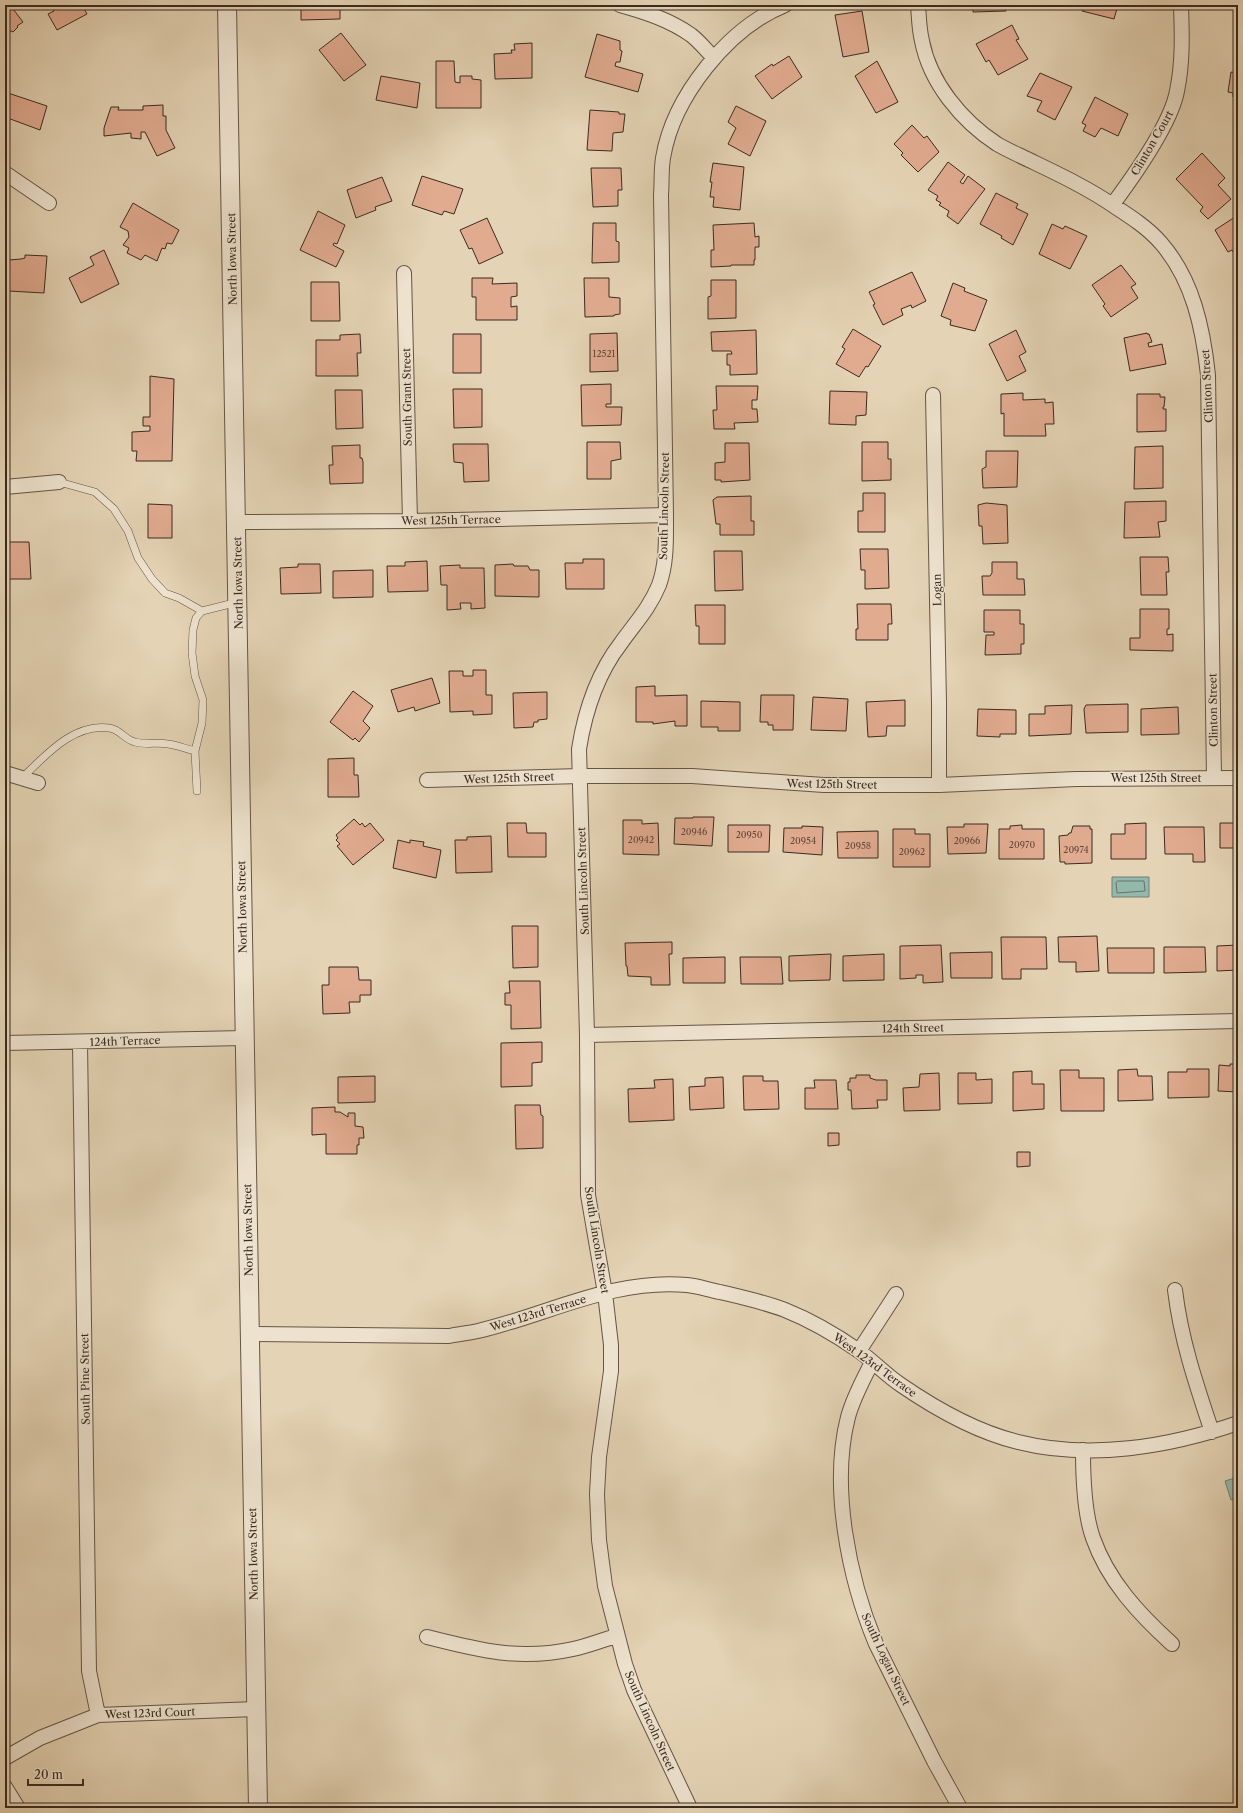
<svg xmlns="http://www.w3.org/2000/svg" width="1243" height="1813" font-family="'Libre Caslon Text',serif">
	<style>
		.water { fill: #95b8ac; stroke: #718074 }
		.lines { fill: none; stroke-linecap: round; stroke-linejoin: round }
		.shore { stroke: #687266; stroke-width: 1 }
		.building { fill: #e1ab90; stroke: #3b2b20 }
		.service-casing { stroke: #655545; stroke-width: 8 }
		.minor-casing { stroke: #655545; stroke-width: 16 }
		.tertiary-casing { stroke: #655545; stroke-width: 20 }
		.service { stroke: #ede2ce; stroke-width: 7 }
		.minor { stroke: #ede2ce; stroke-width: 14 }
		.tertiary { stroke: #ede2ce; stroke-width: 18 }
		.labels { text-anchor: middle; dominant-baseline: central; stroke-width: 3; stroke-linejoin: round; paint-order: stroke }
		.number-label { font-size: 9px; fill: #644b3c }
		.street-label { font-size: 11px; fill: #3b2b20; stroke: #ede2ce }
	</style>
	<rect width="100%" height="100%" fill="#e4d3b4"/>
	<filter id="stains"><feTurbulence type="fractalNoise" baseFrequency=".005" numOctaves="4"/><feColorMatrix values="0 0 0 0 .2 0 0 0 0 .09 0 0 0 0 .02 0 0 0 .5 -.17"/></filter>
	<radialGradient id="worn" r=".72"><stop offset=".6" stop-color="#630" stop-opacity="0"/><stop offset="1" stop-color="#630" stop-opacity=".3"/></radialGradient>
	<path class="water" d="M 1112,877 L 1149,877 L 1149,897 L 1112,897 Z
		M 1238,1477 L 1238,1498 L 1231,1500 L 1225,1481 Z"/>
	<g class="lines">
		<path class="shore" d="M 1118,881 L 1144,881 L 1145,891 L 1117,893 L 1116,883 Z"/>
	</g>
	<path class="building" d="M 5,5 L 10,5 L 23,22 L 17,26 L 18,27 L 13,32 L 11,31 L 8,32 L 9,34 L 5,37 Z
		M 50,5 L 82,5 L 87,14 L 57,30 L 48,14 L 54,11 Z
		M 301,5 L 340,5 L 340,19 L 301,20 Z
		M 973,5 L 1006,5 L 1006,11 L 973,12 Z
		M 1083,5 L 1118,5 L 1114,19 L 1082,11 Z
		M 862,11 L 869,52 L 843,57 L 835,15 Z
		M 1012,25 L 1019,39 L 1016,40 L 1028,59 L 998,75 L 989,60 L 986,62 L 976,44 Z
		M 341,33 L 366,65 L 344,81 L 319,50 Z
		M 597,34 L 620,41 L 620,50 L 622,51 L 620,62 L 616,62 L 615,66 L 643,74 L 638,92 L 585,77 Z
		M 532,43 L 532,78 L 495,79 L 494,54 L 512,53 L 511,50 L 515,50 L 514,44 Z
		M 789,56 L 802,77 L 772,99 L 755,76 L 772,64 L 773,66 Z
		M 436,61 L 454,61 L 455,82 L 460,83 L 460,76 L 472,76 L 472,79 L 481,80 L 481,108 L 436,108 Z
		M 877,61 L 898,102 L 876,113 L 855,76 Z
		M 1231,72 L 1238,73 L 1238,106 L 1236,106 L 1237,97 L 1233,97 L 1233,93 L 1228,92 Z
		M 1040,73 L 1072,87 L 1055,120 L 1037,111 L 1042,101 L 1027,96 Z
		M 381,76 L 420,83 L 417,108 L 376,100 Z
		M 8,93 L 47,106 L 40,130 L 5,117 L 5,104 Z
		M 1095,97 L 1128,114 L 1118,136 L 1101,128 L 1095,137 L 1083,131 L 1086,125 L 1082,123 Z
		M 163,105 L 163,116 L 166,116 L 166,130 L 175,148 L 157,156 L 145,132 L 141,132 L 141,139 L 131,138 L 131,133 L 104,136 L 104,128 L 111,107 L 119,107 L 118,110 L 143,110 L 143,106 Z
		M 736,106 L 766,121 L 750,156 L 728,144 L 736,128 L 728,122 Z
		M 590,110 L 619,112 L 619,114 L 625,114 L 623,132 L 613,133 L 612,151 L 587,150 Z
		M 912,125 L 924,138 L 927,136 L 939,152 L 918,172 L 901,155 L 903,153 L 894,144 Z
		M 1202,153 L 1225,178 L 1218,185 L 1231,199 L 1208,219 L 1200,211 L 1203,207 L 1176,179 Z
		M 948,162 L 965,175 L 960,182 L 963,184 L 968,176 L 985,189 L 958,224 L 947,216 L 949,211 L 939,205 L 941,203 L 936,200 L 938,196 L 928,190 Z
		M 713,163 L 744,167 L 740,210 L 713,207 L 714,197 L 710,197 L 712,182 L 710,182 Z
		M 591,168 L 621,168 L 622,190 L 618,190 L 618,206 L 593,207 Z
		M 422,176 L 463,189 L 454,214 L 444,211 L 442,215 L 412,205 Z
		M 382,177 L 392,201 L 375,207 L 376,210 L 356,218 L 347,190 Z
		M 996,193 L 1018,204 L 1016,208 L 1028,214 L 1013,245 L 1001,238 L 1002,236 L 980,224 Z
		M 133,203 L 179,230 L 172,244 L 167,243 L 165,249 L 162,248 L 157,261 L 145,255 L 141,260 L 127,253 L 129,248 L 123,245 L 129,237 L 128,231 L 120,227 Z
		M 318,211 L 345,225 L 337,244 L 334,243 L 333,245 L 344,251 L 336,267 L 300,250 Z
		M 1238,215 L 1238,260 L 1232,250 L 1228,252 L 1215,230 Z
		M 487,218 L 503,253 L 479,264 L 472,248 L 469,249 L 460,230 Z
		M 593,223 L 616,223 L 616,241 L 619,242 L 619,262 L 592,263 Z
		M 754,223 L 755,237 L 759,236 L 759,247 L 755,247 L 755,260 L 754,260 L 754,265 L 731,265 L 731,266 L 711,267 L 711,250 L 714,250 L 713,225 Z
		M 1052,224 L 1063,229 L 1065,226 L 1087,236 L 1070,269 L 1039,254 Z
		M 104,250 L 119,284 L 81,303 L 69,278 L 94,265 L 90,257 Z
		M 25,255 L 47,256 L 44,293 L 8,291 L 9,260 L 21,259 L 25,258 Z
		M 1121,265 L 1136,284 L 1131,287 L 1138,298 L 1111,317 L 1103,306 L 1105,304 L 1092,285 Z
		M 912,272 L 926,301 L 912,308 L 911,305 L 901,309 L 903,315 L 883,325 L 873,305 L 875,304 L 869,292 Z
		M 472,278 L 493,278 L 492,284 L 517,283 L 517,296 L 511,297 L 511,307 L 517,306 L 517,320 L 476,320 L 476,297 L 472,297 Z
		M 584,278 L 609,278 L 609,297 L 620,298 L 620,314 L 614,315 L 614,316 L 585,317 Z
		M 711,280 L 736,280 L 736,318 L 708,319 L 708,297 L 711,296 Z
		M 311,282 L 339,282 L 340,321 L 311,321 Z
		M 953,283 L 965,288 L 964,291 L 987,300 L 975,331 L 950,325 L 951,320 L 941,316 Z
		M 853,329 L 881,346 L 868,367 L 866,366 L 859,377 L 836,364 L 845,349 L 842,347 Z
		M 756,330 L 757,374 L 730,375 L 730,365 L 727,365 L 727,354 L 732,354 L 731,351 L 712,351 L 711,332 Z
		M 1016,330 L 1026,352 L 1019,356 L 1026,371 L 1007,381 L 989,344 Z
		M 617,333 L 618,371 L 590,372 L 590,334 Z
		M 1147,333 L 1147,334 L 1149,334 L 1152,342 L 1148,343 L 1149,347 L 1162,344 L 1166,364 L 1130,371 L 1124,338 Z
		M 360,334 L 361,353 L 357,353 L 358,376 L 316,376 L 316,340 L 340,340 L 340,335 Z
		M 453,334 L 481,334 L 481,373 L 453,373 Z
		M 150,376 L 174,379 L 172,461 L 136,461 L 137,451 L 132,451 L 132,432 L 150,431 L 150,426 L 143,426 L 143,417 L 150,417 Z
		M 611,384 L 611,404 L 606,404 L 606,407 L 622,407 L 621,425 L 582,426 L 581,385 Z
		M 716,386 L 758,386 L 757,400 L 752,400 L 752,409 L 757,409 L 758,422 L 734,423 L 735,429 L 714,429 L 713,410 L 717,410 Z
		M 453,389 L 482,389 L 482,427 L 454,428 Z
		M 335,390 L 362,390 L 363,428 L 336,429 Z
		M 830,391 L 867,392 L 866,415 L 856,416 L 856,425 L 829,424 Z
		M 1023,393 L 1023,400 L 1045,399 L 1045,403 L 1053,402 L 1054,424 L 1045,424 L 1046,436 L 1004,436 L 1004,413 L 1001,414 L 1001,394 Z
		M 1137,394 L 1160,394 L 1160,397 L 1165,397 L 1164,407 L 1163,407 L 1163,409 L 1166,409 L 1166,431 L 1137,432 Z
		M 587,442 L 620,442 L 621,459 L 611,461 L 611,479 L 587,479 Z
		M 862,442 L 888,442 L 888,459 L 891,459 L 891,480 L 862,481 Z
		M 725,443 L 749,443 L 750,480 L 721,482 L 721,480 L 715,480 L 715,463 L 725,462 Z
		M 453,444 L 488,444 L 489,481 L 464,482 L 463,463 L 454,462 Z
		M 360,445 L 360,458 L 362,458 L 363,462 L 363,483 L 330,484 L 329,465 L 333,465 L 332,446 Z
		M 1163,446 L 1163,488 L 1134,489 L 1135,447 Z
		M 986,451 L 1018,451 L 1017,487 L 983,488 L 982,469 L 986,467 Z
		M 863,493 L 885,493 L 885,532 L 858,532 L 858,511 L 863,511 Z
		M 751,496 L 751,521 L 754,521 L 754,535 L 720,535 L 720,524 L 716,524 L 713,500 L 717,497 Z
		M 1166,501 L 1166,521 L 1158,522 L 1160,537 L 1124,538 L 1125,502 Z
		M 986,503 L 1007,505 L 1008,543 L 983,544 L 982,526 L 979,526 L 978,505 Z
		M 148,504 L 172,505 L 172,538 L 148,538 Z
		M 10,542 L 29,542 L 31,579 L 5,579 L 5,546 Z
		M 860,549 L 888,549 L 889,588 L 865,589 L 865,570 L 861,570 Z
		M 714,551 L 742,551 L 743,590 L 715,591 Z
		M 1140,557 L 1168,557 L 1169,572 L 1166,572 L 1167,595 L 1141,595 Z
		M 583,559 L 604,559 L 604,589 L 566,589 L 565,563 L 583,563 Z
		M 427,561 L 428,591 L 388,592 L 387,566 L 405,566 L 405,562 Z
		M 992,562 L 1017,562 L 1017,579 L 1024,579 L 1025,595 L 983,595 L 982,576 L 990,576 L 992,573 Z
		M 298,564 L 320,564 L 321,593 L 281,594 L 280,568 L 298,567 Z
		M 513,564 L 514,566 L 528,566 L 530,570 L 539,570 L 539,597 L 495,596 L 495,565 Z
		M 460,565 L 460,568 L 484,568 L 485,608 L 471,609 L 471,603 L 460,603 L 461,609 L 447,610 L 447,585 L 441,585 L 440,566 Z
		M 373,570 L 373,597 L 333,598 L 333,571 Z
		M 857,604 L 891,604 L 892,624 L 888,624 L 888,640 L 856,640 L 856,629 L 858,629 Z
		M 695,605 L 725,605 L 725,644 L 699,644 L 699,626 L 696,626 Z
		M 1140,609 L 1169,609 L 1169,629 L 1167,629 L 1167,635 L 1173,634 L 1173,651 L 1130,650 L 1130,638 L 1140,638 Z
		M 984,610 L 1020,610 L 1020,624 L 1024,624 L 1024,644 L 1021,644 L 1021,654 L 985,655 L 986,635 L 994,635 L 994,632 L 984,632 Z
		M 473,670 L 486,670 L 486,695 L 492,695 L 492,714 L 473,715 L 473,711 L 450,712 L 449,671 L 463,671 L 463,676 L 473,676 Z
		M 432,678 L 440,703 L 415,711 L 414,707 L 398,712 L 391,690 Z
		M 655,686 L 655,696 L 687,695 L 687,726 L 675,726 L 675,721 L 653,724 L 653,722 L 636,722 L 636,687 Z
		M 353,691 L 373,706 L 363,721 L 370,728 L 359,742 L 355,738 L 353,740 L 330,722 Z
		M 547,692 L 547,719 L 538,720 L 538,722 L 534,722 L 533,727 L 514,728 L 513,693 Z
		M 761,695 L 794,695 L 793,730 L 773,730 L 773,725 L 768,725 L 768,722 L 760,722 Z
		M 813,697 L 848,699 L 846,731 L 811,730 Z
		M 905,700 L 905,726 L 887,726 L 886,736 L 868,737 L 866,702 Z
		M 701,701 L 740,702 L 740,731 L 718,731 L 718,727 L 701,727 Z
		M 1128,704 L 1128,732 L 1086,733 L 1084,709 L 1086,705 Z
		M 1072,705 L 1071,734 L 1029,736 L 1029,714 L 1045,714 L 1045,706 Z
		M 1178,707 L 1179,734 L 1141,735 L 1141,709 Z
		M 978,709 L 1016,710 L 1016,734 L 1000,734 L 1000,737 L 977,736 Z
		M 354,758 L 354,775 L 358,775 L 359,797 L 328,797 L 328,759 Z
		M 693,817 L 714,817 L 712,846 L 674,844 L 675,818 L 693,818 Z
		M 354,819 L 360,825 L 362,823 L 365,827 L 370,823 L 384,840 L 353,865 L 337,846 L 340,844 L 336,840 L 338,838 L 336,835 Z
		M 623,820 L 642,820 L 642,824 L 658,823 L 659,855 L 623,854 Z
		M 507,823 L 526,823 L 527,833 L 546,833 L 546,857 L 508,857 Z
		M 1146,823 L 1146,859 L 1111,859 L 1111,834 L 1125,834 L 1125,824 Z
		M 1220,823 L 1238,823 L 1238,848 L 1220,848 Z
		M 964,824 L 988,824 L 986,853 L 948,854 L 947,827 L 964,827 Z
		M 728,825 L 770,825 L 769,852 L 728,852 Z
		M 1022,825 L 1022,829 L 1044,829 L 1044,859 L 999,859 L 999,829 L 1010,829 L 1010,826 Z
		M 802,826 L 823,827 L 822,855 L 783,852 L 784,828 L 802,828 Z
		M 1073,826 L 1090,826 L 1090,829 L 1092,829 L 1092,863 L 1065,864 L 1065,862 L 1060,862 L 1059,836 L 1068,835 L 1069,833 L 1071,833 Z
		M 1164,827 L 1204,827 L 1205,862 L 1193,862 L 1193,854 L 1165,854 Z
		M 893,829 L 915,829 L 915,834 L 930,834 L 930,867 L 893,867 Z
		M 878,831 L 878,858 L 838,858 L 837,832 Z
		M 491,836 L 492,872 L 456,873 L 455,840 L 467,840 L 467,837 Z
		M 398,840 L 410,843 L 410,840 L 424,842 L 423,846 L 441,850 L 436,878 L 393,868 Z
		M 512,926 L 538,926 L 538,967 L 513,968 Z
		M 1097,936 L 1099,971 L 1076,972 L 1076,962 L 1059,962 L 1058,937 Z
		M 1001,937 L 1046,937 L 1047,969 L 1021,969 L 1021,979 L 1002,979 Z
		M 672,942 L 672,954 L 669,954 L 670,985 L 651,985 L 651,977 L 628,976 L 627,966 L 626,966 L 625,943 Z
		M 941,945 L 943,982 L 923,983 L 923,975 L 916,975 L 916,978 L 900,979 L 900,946 Z
		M 1238,945 L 1238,970 L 1217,971 L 1217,946 Z
		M 1164,947 L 1205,947 L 1206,972 L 1164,973 Z
		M 1107,948 L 1154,948 L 1154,973 L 1108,973 Z
		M 992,952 L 992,978 L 951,978 L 950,953 Z
		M 831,954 L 830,980 L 789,981 L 789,956 Z
		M 884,954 L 884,980 L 843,981 L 843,956 Z
		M 725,957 L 725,983 L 683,983 L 683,958 Z
		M 740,957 L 781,957 L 783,984 L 741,984 Z
		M 329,967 L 358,967 L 359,980 L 371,980 L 371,995 L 360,995 L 360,1002 L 349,1002 L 350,1013 L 323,1014 L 322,985 L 329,985 Z
		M 509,981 L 540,981 L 541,1028 L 511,1029 L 511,1005 L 505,1005 L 505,993 L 510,993 Z
		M 542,1042 L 542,1062 L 532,1063 L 532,1086 L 501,1087 L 501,1043 Z
		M 1230,1064 L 1238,1064 L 1238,1092 L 1218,1091 L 1219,1065 L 1230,1066 Z
		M 1137,1069 L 1138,1076 L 1152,1076 L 1153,1100 L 1118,1101 L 1118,1070 Z
		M 1187,1069 L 1209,1069 L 1209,1097 L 1168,1098 L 1168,1072 L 1187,1072 Z
		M 1060,1070 L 1079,1070 L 1079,1078 L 1104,1078 L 1104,1111 L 1061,1111 Z
		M 1032,1071 L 1032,1084 L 1044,1084 L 1044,1109 L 1013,1111 L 1013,1072 Z
		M 939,1073 L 940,1110 L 904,1111 L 903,1088 L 919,1087 L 920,1074 Z
		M 958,1073 L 976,1073 L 976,1080 L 992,1079 L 992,1103 L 958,1104 Z
		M 856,1075 L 870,1075 L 870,1078 L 876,1080 L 887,1080 L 887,1100 L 877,1100 L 878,1108 L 852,1109 L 851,1090 L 848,1090 L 848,1082 L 850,1082 L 850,1078 L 856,1078 Z
		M 375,1076 L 375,1102 L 338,1103 L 338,1077 Z
		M 743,1076 L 763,1076 L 763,1081 L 778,1081 L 779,1109 L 744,1110 Z
		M 723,1077 L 724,1108 L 690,1110 L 689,1087 L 705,1086 L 705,1078 Z
		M 673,1079 L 674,1120 L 629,1122 L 628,1089 L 655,1088 L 654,1080 Z
		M 814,1080 L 836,1080 L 838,1109 L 805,1109 L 805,1088 L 815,1088 Z
		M 515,1105 L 540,1105 L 541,1115 L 543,1116 L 543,1148 L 516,1149 Z
		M 335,1107 L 335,1112 L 340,1112 L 348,1117 L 348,1113 L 355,1113 L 355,1126 L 363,1127 L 364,1138 L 359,1138 L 359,1145 L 357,1145 L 357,1154 L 326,1154 L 326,1134 L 312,1135 L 312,1108 Z
		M 828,1133 L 839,1133 L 839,1145 L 828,1146 Z
		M 1017,1152 L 1030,1152 L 1030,1166 L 1017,1167 Z"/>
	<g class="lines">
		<defs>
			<path id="service" d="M 59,482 L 95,492 L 114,509 L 128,531 L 138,558 L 152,579 L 165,593 L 179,598 L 202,611
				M 22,778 C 45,756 73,723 109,728 C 120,729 125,740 135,742 C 146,745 157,742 168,744 C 177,745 186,749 195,751
				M 197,791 L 195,751 L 202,723 L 203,700 L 195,676 L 192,653 L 193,630 L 196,618 L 202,611 L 238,602"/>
			<path id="minor" d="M 620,5 C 645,12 670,20 691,35 C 699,41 706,50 713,57
				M 918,5 C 919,17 919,29 922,41 C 930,83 962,121 997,144 C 1007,150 1019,155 1029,160 C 1058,174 1088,188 1114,206 C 1131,217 1148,228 1161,243 C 1193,280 1203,328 1208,375 L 1214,778
				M 5,173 L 49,203
				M 1113,204 C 1133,177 1171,124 1177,91 C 1183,62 1182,34 1181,5
				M 404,273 L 410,521
				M 933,395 L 939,703 L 939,785
				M 5,487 L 59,482
				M 237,522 L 410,521 L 666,515
				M 5,773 L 38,783
				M 427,780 L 580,776 L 692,776 L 824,785 L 939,785 L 1076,779 L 1238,778
				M 587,1035 L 1238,1021
				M 5,1043 L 244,1038
				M 80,1043 L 89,1671 L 98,1715
				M 1175,1290 C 1181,1340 1196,1384 1212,1432
				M 249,1334 L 449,1336 C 459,1334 469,1333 478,1331 C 547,1315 614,1278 687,1285 C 698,1286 709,1290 720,1292 C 741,1297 764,1302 785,1310 C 810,1320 836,1335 859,1351 C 873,1361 886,1375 901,1385 C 936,1409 977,1432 1018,1442 C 1090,1460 1169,1447 1238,1423
				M 859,1351 L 896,1294
				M 872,1362 C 863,1380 853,1398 848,1417 C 830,1487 849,1579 876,1644 L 934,1761 L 960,1808
				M 1083,1450 C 1083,1476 1084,1513 1093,1538 C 1108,1581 1139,1614 1172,1644
				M 427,1637 C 478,1650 519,1661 573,1649 C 587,1646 602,1640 617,1636
				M 5,1758 L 40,1738 L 98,1715 L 256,1709
				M 5,1787 L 18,1808
				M 690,1808 L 634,1690 L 625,1664 L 605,1586 L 599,1540 L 597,1494 L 599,1457 L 611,1371 L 611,1345 L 605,1293 L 588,1195 L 587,1035 L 579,749 C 585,711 597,674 621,643 C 636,622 649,609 659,585 C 667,563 666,538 666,515 L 661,195 C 662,183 661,170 663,158 C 673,97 728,28 785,5"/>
			<path id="tertiary" d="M 227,5 L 258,1808"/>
		</defs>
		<use href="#service" class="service-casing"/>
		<use href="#minor" class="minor-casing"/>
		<use href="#tertiary" class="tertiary-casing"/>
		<use href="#service" class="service"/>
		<use href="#minor" class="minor"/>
		<use href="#tertiary" class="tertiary"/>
	</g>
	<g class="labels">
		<g class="number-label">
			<text x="604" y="353">12521</text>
			<text x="694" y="831">20946</text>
			<text x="749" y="834">20950</text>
			<text x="641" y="839">20942</text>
			<text x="803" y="840">20954</text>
			<text x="967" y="840">20966</text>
			<text x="1022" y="844">20970</text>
			<text x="858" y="845">20958</text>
			<text x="1076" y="849">20974</text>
			<text x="912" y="851">20962</text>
		</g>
		<g class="street-label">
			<text transform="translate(1152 143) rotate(-60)">Clinton Court</text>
			<text transform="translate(232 259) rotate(-91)">North Iowa Street</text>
			<text transform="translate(1207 386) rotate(-93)">Clinton Street</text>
			<text transform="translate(407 397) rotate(-91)">South Grant Street</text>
			<text transform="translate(664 506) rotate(-89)">South Lincoln Street</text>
			<text transform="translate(451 520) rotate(-1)">West 125th Terrace</text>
			<text transform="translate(238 583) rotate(-91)">North Iowa Street</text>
			<text transform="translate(937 590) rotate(-91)">Logan</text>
			<text transform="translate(1213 710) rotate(-91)">Clinton Street</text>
			<text transform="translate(509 778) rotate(-2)">West 125th Street</text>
			<text x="1156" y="778">West 125th Street</text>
			<text transform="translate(832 784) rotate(1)">West 125th Street</text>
			<text transform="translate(583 881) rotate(-92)">South Lincoln Street</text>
			<text transform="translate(242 907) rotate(-91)">North Iowa Street</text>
			<text transform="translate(913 1028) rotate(-1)">124th Street</text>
			<text transform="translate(125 1041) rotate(-2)">124th Terrace</text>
			<text transform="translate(248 1230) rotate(-91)">North Iowa Street</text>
			<text transform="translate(597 1240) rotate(81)">South Lincoln Street</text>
			<text transform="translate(538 1313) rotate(-17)">West 123rd Terrace</text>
			<text transform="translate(875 1365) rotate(36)">West 123rd Terrace</text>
			<text transform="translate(85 1379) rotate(-91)">South Pine Street</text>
			<text transform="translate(253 1554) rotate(-91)">North Iowa Street</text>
			<text transform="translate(886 1659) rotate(65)">South Logan Street</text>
			<text transform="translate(150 1713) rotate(-2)">West 123rd Court</text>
			<text transform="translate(650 1721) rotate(66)">South Lincoln Street</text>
		</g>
	</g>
	<rect width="1243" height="1813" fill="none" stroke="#e4d3b4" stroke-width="20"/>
	<rect x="6" y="6" width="1231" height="1801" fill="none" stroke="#3b2b20" stroke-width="2"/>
	<rect x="10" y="10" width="1223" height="1793" fill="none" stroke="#3b2b20"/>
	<path d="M28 1779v6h55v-6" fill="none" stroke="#3b2b20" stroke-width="2"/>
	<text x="34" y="1779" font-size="12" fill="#3b2b20" stroke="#ede2ce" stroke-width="3" paint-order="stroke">20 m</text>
	<rect width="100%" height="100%" filter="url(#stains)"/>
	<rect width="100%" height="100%" fill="url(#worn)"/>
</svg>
